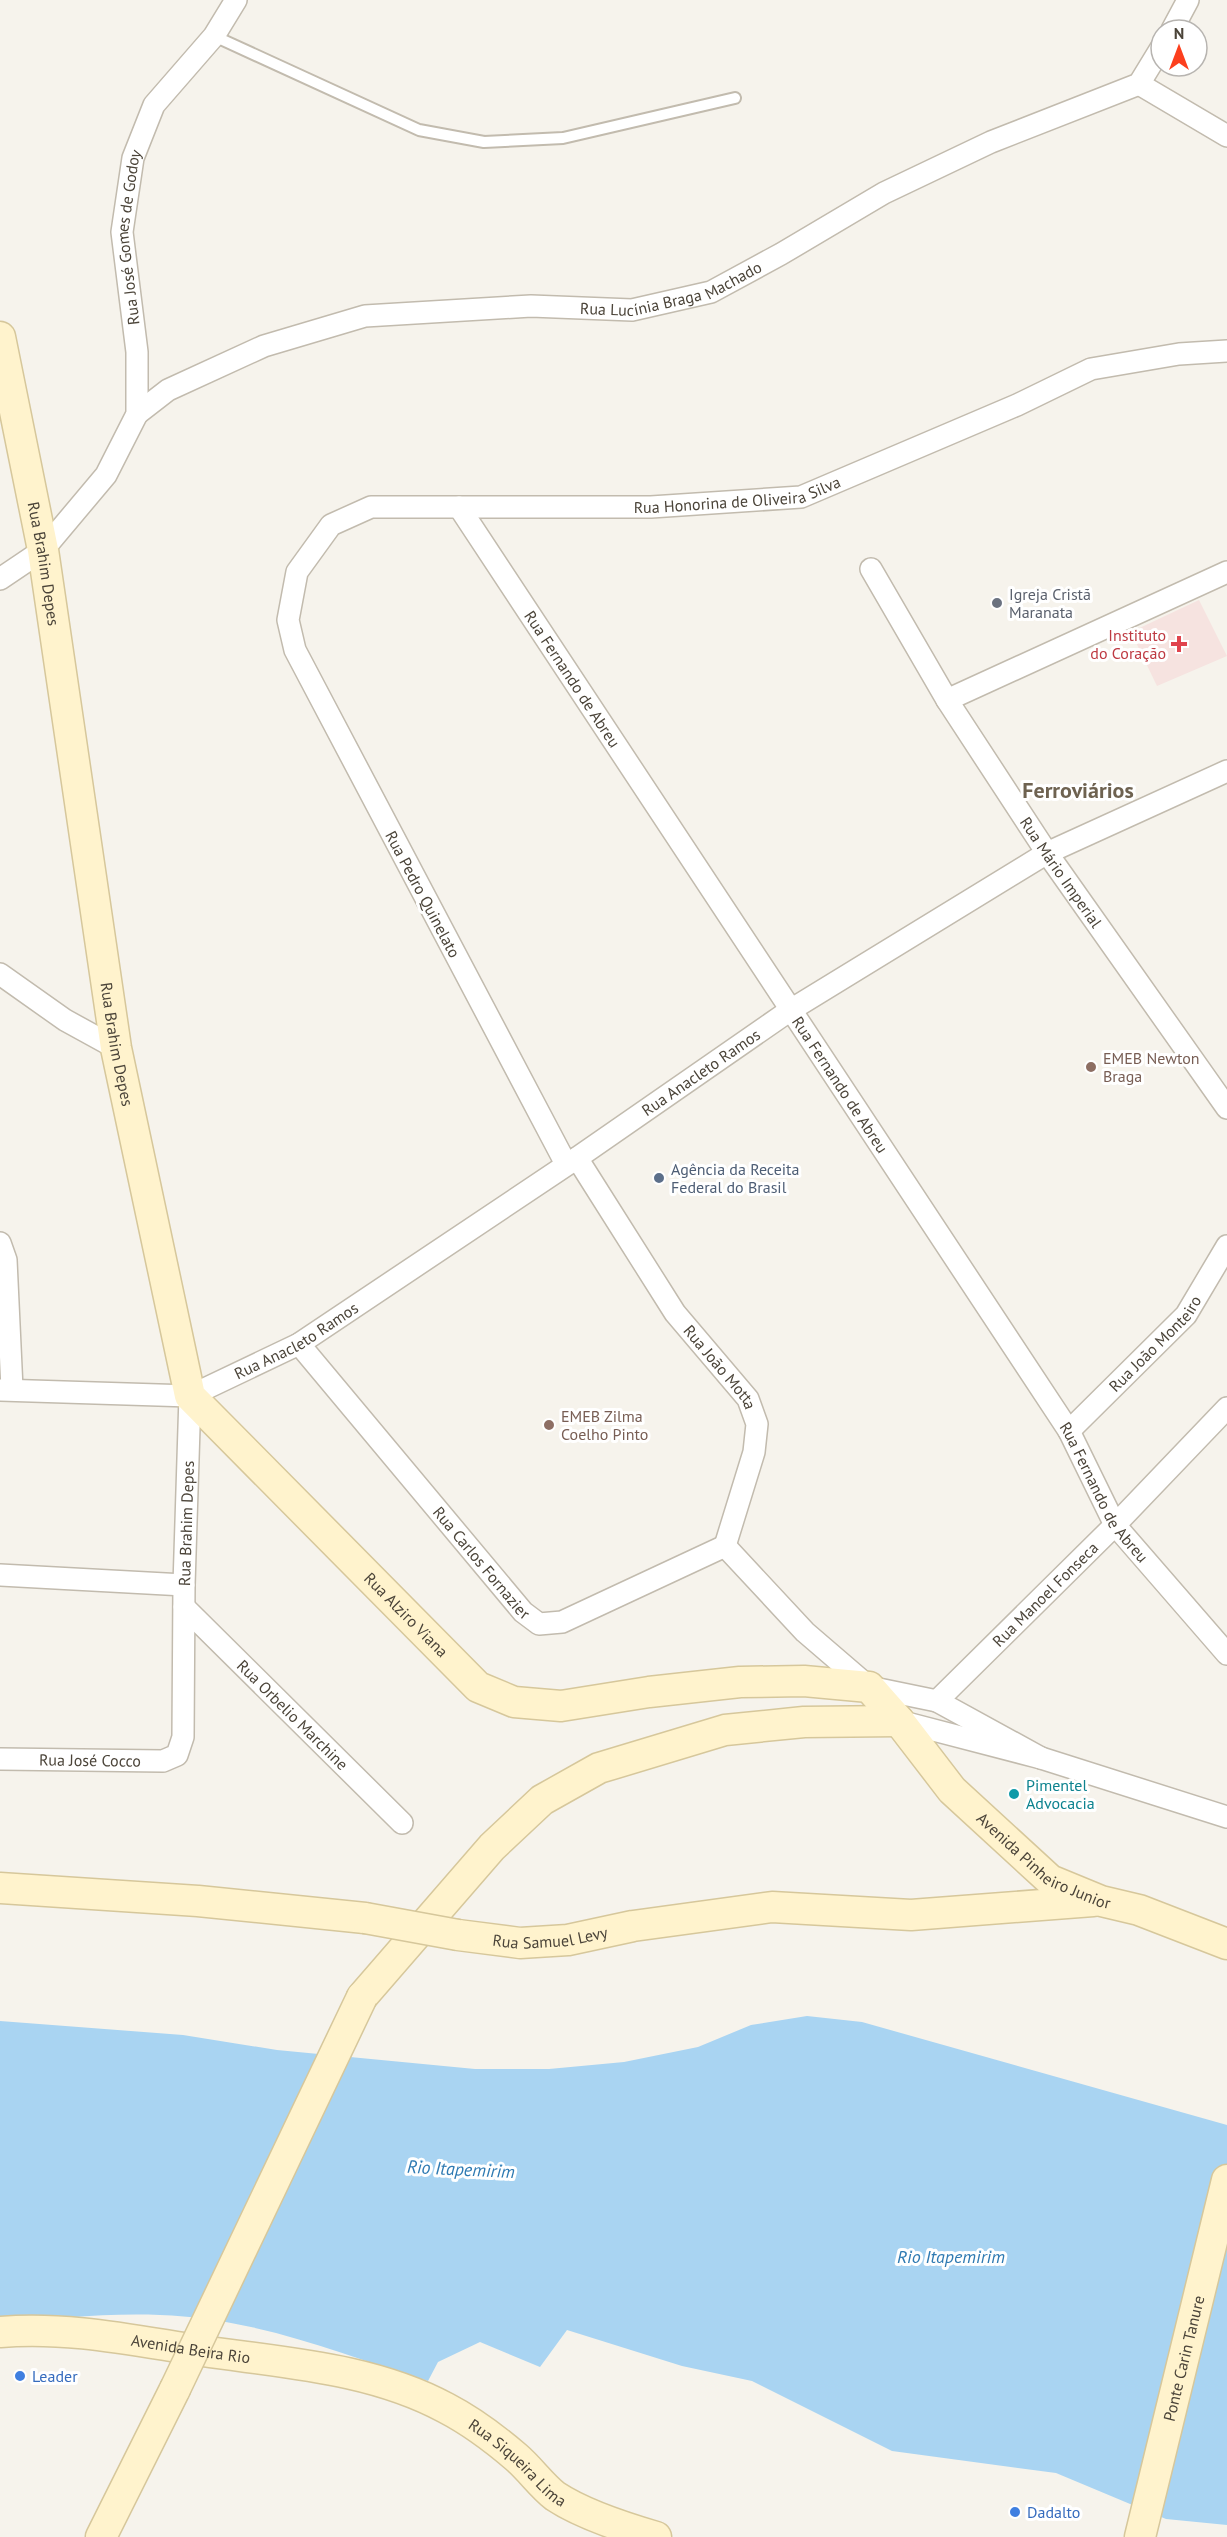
<svg xmlns="http://www.w3.org/2000/svg" width="1227" height="2537" font-family="'PT Sans',sans-serif">
	<style>
		.medical { fill: #f6e3e0 }
		.water { fill: #a9d4f2 }
		.lines { fill: none; stroke-linecap: round; stroke-linejoin: round }
		.lane-casing { stroke: #c2bbae; stroke-width: 14 }
		.street-casing { stroke: #c2bbae; stroke-width: 24 }
		.secondary-casing { stroke: #d6c79b; stroke-width: 33 }
		.lane { stroke: #fff; stroke-width: 10 }
		.street { stroke: #fff; stroke-width: 21 }
		.secondary { stroke: #fff3cd; stroke-width: 30 }
		.secondary-bridge-casing { stroke: #d6c79b; stroke-width: 33; stroke-linecap: butt }
		.secondary-bridge { stroke: #fff3cd; stroke-width: 30 }
		.worship-dot { fill: #6b7280; stroke: #fff; stroke-width: 2 }
		.health-dot { fill: #e0444e; stroke: #fff; stroke-width: 2 }
		.education-dot { fill: #8d6e63; stroke: #fff; stroke-width: 2 }
		.service-dot { fill: #5c6f8a; stroke: #fff; stroke-width: 2 }
		.culture-dot { fill: #0f9aa8; stroke: #fff; stroke-width: 2 }
		.shop-dot { fill: #3f7fe0; stroke: #fff; stroke-width: 2 }
		.labels { text-anchor: middle; dominant-baseline: central; stroke-width: 6; stroke-linejoin: round; paint-order: stroke }
		.street-label { font-size: 16px; fill: #4b4439; stroke: #fff }
		.worship-label { font-size: 16px; fill: #5b616d; stroke: #fff; text-anchor: start }
		.health-label { font-size: 16px; fill: #be3a42; stroke: #fff; text-anchor: end }
		.education-label { font-size: 16px; fill: #785e54; stroke: #fff; text-anchor: start }
		.service-label { font-size: 16px; fill: #4e5e75; stroke: #fff; text-anchor: start }
		.culture-label { font-size: 16px; fill: #0d838f; stroke: #fff; text-anchor: start }
		.shop-label { font-size: 16px; fill: #366cbe; stroke: #fff; text-anchor: start }
		.water-label { font-size: 18px; font-style: italic; fill: #2e7ab2; stroke: #fff }
		.district-label { font-size: 22px; font-weight: bold; fill: #6e6250; stroke: #fff }
	</style>
	<rect width="100%" height="100%" fill="#f6f3ec"/>
	<path class="medical" d="M 1199,600 L 1227,656 L 1157,686 L 1131,632 Z"/>
	<path class="water" d="M 807,2016 L 862,2022 L 1227,2125 L 1227,2525 L 1166,2519 L 1056,2473 L 892,2451 L 752,2381 L 682,2366 L 567,2330 L 540,2367 L 480,2342 L 438,2362 L 428,2381 C 363,2361 298,2335 231,2323 C 154,2308 77,2316 0,2324 L 0,2021 L 183,2035 L 277,2050 L 475,2069 L 549,2069 L 624,2062 L 698,2047 L 751,2025 Z"/>
	<g class="lines">
		<defs>
			<path id="lane" d="M 214,36 L 419,130 L 484,142 L 563,138 L 735,98"/>
			<g id="street">
				<path d="M 1172,30 L 1188,0"/>
				<path d="M 1139,84 L 1227,136"/>
				<path id="s1" d="M 137,414 L 168,390 L 264,346 L 365,316 L 531,306 L 632,310 L 711,292 L 781,254 L 884,193 L 991,142 L 1139,84 L 1161,48"/>
				<path id="s2" d="M 459,507 L 1069,1431 L 1115,1525 L 1227,1654"/>
				<path id="s3" d="M 871,569 L 947,700 L 1047,853 L 1227,1108"/>
				<path id="s4" d="M 0,579 L 43,550 L 106,475 L 137,414 L 137,352 L 122,232 L 133,158 L 154,105 L 214,36 L 236,0"/>
				<path d="M 947,700 L 1227,572"/>
				<path d="M 0,974 L 65,1020 L 116,1048"/>
				<path id="s5" d="M 577,1158 L 675,1313 L 748,1399 L 757,1424 L 754,1452 L 725,1546"/>
				<path id="s6" d="M 566,1164 L 295,650 L 288,620 L 297,572 L 331,525 L 371,507 L 651,507 L 801,497 L 1017,405 L 1091,369 L 1179,354 L 1227,351"/>
				<path d="M 0,1243 L 6,1260 L 12,1389"/>
				<path id="s7" d="M 299,1344 L 523,1612 L 539,1624 L 562,1622 L 725,1546"/>
				<path id="s8" d="M 0,1390 L 190,1396 L 299,1344 L 577,1158 L 789,1011 L 1047,853 L 1227,771"/>
				<path id="s9" d="M 1069,1431 L 1186,1315 L 1227,1246"/>
				<path d="M 725,1546 L 805,1632 L 869,1687 L 937,1701 L 1041,1758"/>
				<path d="M 0,1575 L 184,1585"/>
				<path id="s10" d="M 184,1607 L 402,1823"/>
				<path id="s11" d="M 937,1701 L 1115,1525 L 1227,1408"/>
				<path d="M 899,1721 L 1041,1758 L 1227,1817"/>
				<path id="s12" d="M 0,1759 L 163,1761 L 177,1755 L 183,1737 L 184,1585 L 190,1396"/>
			</g>
			<g id="secondary">
				<path id="s13" d="M 0,337 L 43,550 L 116,1048 L 190,1396 L 478,1687 L 514,1702 L 561,1706 L 649,1692 L 740,1682 L 804,1681 L 869,1687 L 899,1721 L 952,1790 L 1050,1880 L 1101,1901 L 1139,1910 L 1227,1944"/>
				<path d="M 0,1888 L 198,1901 L 365,1918"/>
				<path id="s14" d="M 458,1935 L 520,1943 L 568,1940 L 633,1926 L 772,1907 L 911,1915 L 1093,1901"/>
				<path d="M 362,1997 L 492,1847 L 542,1800 L 599,1768 L 725,1730 L 804,1722 L 899,1721"/>
				<path id="s15" d="M 0,2332 C 68,2326 136,2341 203,2351 C 285,2363 372,2368 446,2408 C 471,2421 495,2439 516,2457 C 530,2469 541,2485 555,2496 C 582,2514 625,2528 656,2537"/>
				<path d="M 101,2537 L 175,2389"/>
				<path id="s16" d="M 1140,2537 L 1227,2180"/>
			</g>
		</defs>
		<use href="#lane" class="lane-casing"/>
		<use href="#street" class="street-casing"/>
		<use href="#secondary" class="secondary-casing"/>
		<use href="#lane" class="lane"/>
		<use href="#street" class="street"/>
		<use href="#secondary" class="secondary"/>
		<defs>
			<path id="secondary-bridge" d="M 365,1918 L 458,1935
				M 175,2389 L 362,1997"/>
		</defs>
		<use href="#secondary-bridge" class="secondary-bridge-casing"/>
		<use href="#secondary-bridge" class="secondary-bridge"/>
	</g>
	<circle class="worship-dot" cx="997" cy="603" r="6"/>
	<path class="health-dot" d="M1176 635h6v6h6v6h-6v6h-6v-6h-6v-6h6z"/>
	<g class="education-dot">
		<circle cx="1091" cy="1067" r="6"/>
		<circle cx="549" cy="1425" r="6"/>
	</g>
	<circle class="service-dot" cx="659" cy="1178" r="6"/>
	<circle class="culture-dot" cx="1014" cy="1794" r="6"/>
	<g class="shop-dot">
		<circle cx="20" cy="2376" r="6"/>
		<circle cx="1015" cy="2512" r="6"/>
	</g>
	<g class="labels">
		<g class="street-label">
			<text stroke="none"><textPath href="#s4" startOffset="396">Rua José Gomes de Godoy</textPath></text>
			<text stroke="none"><textPath href="#s1" startOffset="560">Rua Lucínia Braga Machado</textPath></text>
			<text stroke="none"><textPath href="#s6" startOffset="1130">Rua Honorina de Oliveira Silva</textPath></text>
			<text stroke="none"><textPath href="#s13" startOffset="231">Rua Brahim Depes</textPath></text>
			<text stroke="none"><textPath href="#s2" startOffset="206">Rua Fernando de Abreu</textPath></text>
			<text stroke="none"><textPath href="#s3" startOffset="358">Rua Mário Imperial</textPath></text>
			<text transform="translate(423 894) rotate(62)">Rua Pedro Quinelato</text>
			<text stroke="none"><textPath href="#s13" startOffset="717">Rua Brahim Depes</textPath></text>
			<text stroke="none"><textPath href="#s8" startOffset="796">Rua Anacleto Ramos</textPath></text>
			<text stroke="none"><textPath href="#s2" startOffset="692">Rua Fernando de Abreu</textPath></text>
			<text stroke="none"><textPath href="#s8" startOffset="310">Rua Anacleto Ramos</textPath></text>
			<text stroke="none"><textPath href="#s9" startOffset="123">Rua João Monteiro</textPath></text>
			<text stroke="none"><textPath href="#s5" startOffset="254">Rua João Motta</textPath></text>
			<text stroke="none"><textPath href="#s2" startOffset="1178">Rua Fernando de Abreu</textPath></text>
			<text stroke="none"><textPath href="#s12" startOffset="411">Rua Brahim Depes</textPath></text>
			<text stroke="none"><textPath href="#s7" startOffset="285">Rua Carlos Fornazier</textPath></text>
			<text stroke="none"><textPath href="#s11" startOffset="152">Rua Manoel Fonseca</textPath></text>
			<text stroke="none"><textPath href="#s13" startOffset="1384">Rua Alziro Viana</textPath></text>
			<text stroke="none"><textPath href="#s10" startOffset="153">Rua Orbelio Marchine</textPath></text>
			<text stroke="none"><textPath href="#s12" startOffset="90">Rua José Cocco</textPath></text>
			<text stroke="none"><textPath href="#s13" startOffset="2132">Avenida Pinheiro Junior</textPath></text>
			<text stroke="none"><textPath href="#s14" startOffset="93">Rua Samuel Levy</textPath></text>
			<text stroke="none"><textPath href="#s15" startOffset="192">Avenida Beira Rio</textPath></text>
			<text stroke="none"><textPath href="#s16" startOffset="184">Ponte Carin Tanure</textPath></text>
			<text stroke="none"><textPath href="#s15" startOffset="546">Rua Siqueira Lima</textPath></text>
		</g>
		<g class="worship-label">
			<text x="1009" y="594">Igreja Cristã<tspan x="1009" dy="18">Maranata</tspan></text>
		</g>
		<g class="health-label">
			<text x="1166" y="635">Instituto<tspan x="1166" dy="18">do Coração</tspan></text>
		</g>
		<g class="education-label">
			<text x="1103" y="1058">EMEB Newton<tspan x="1103" dy="18">Braga</tspan></text>
			<text x="561" y="1416">EMEB Zilma<tspan x="561" dy="18">Coelho Pinto</tspan></text>
		</g>
		<g class="service-label">
			<text x="671" y="1169">Agência da Receita<tspan x="671" dy="18">Federal do Brasil</tspan></text>
		</g>
		<g class="culture-label">
			<text x="1026" y="1785">Pimentel<tspan x="1026" dy="18">Advocacia</tspan></text>
		</g>
		<g class="shop-label">
			<text x="32" y="2376">Leader</text>
			<text x="1027" y="2512">Dadalto</text>
		</g>
		<g class="water-label">
			<text transform="translate(461 2169) rotate(3)">Rio Itapemirim</text>
			<text x="951" y="2256">Rio Itapemirim</text>
		</g>
		<g class="district-label">
			<text x="1078" y="790">Ferroviários</text>
		</g>
	</g>
	<g transform="translate(1179 48)"><circle r="28" fill="#ffffff" stroke="#b7b4b0" stroke-width="1.5"/>
	<path d="M0-4.5L10 22L0 15L-10 22Z" fill="#fc3f1d"/>
	<text y="-9" font-size="16" font-weight="bold" text-anchor="middle" fill="#4b4439">N</text>
	</g>
</svg>
